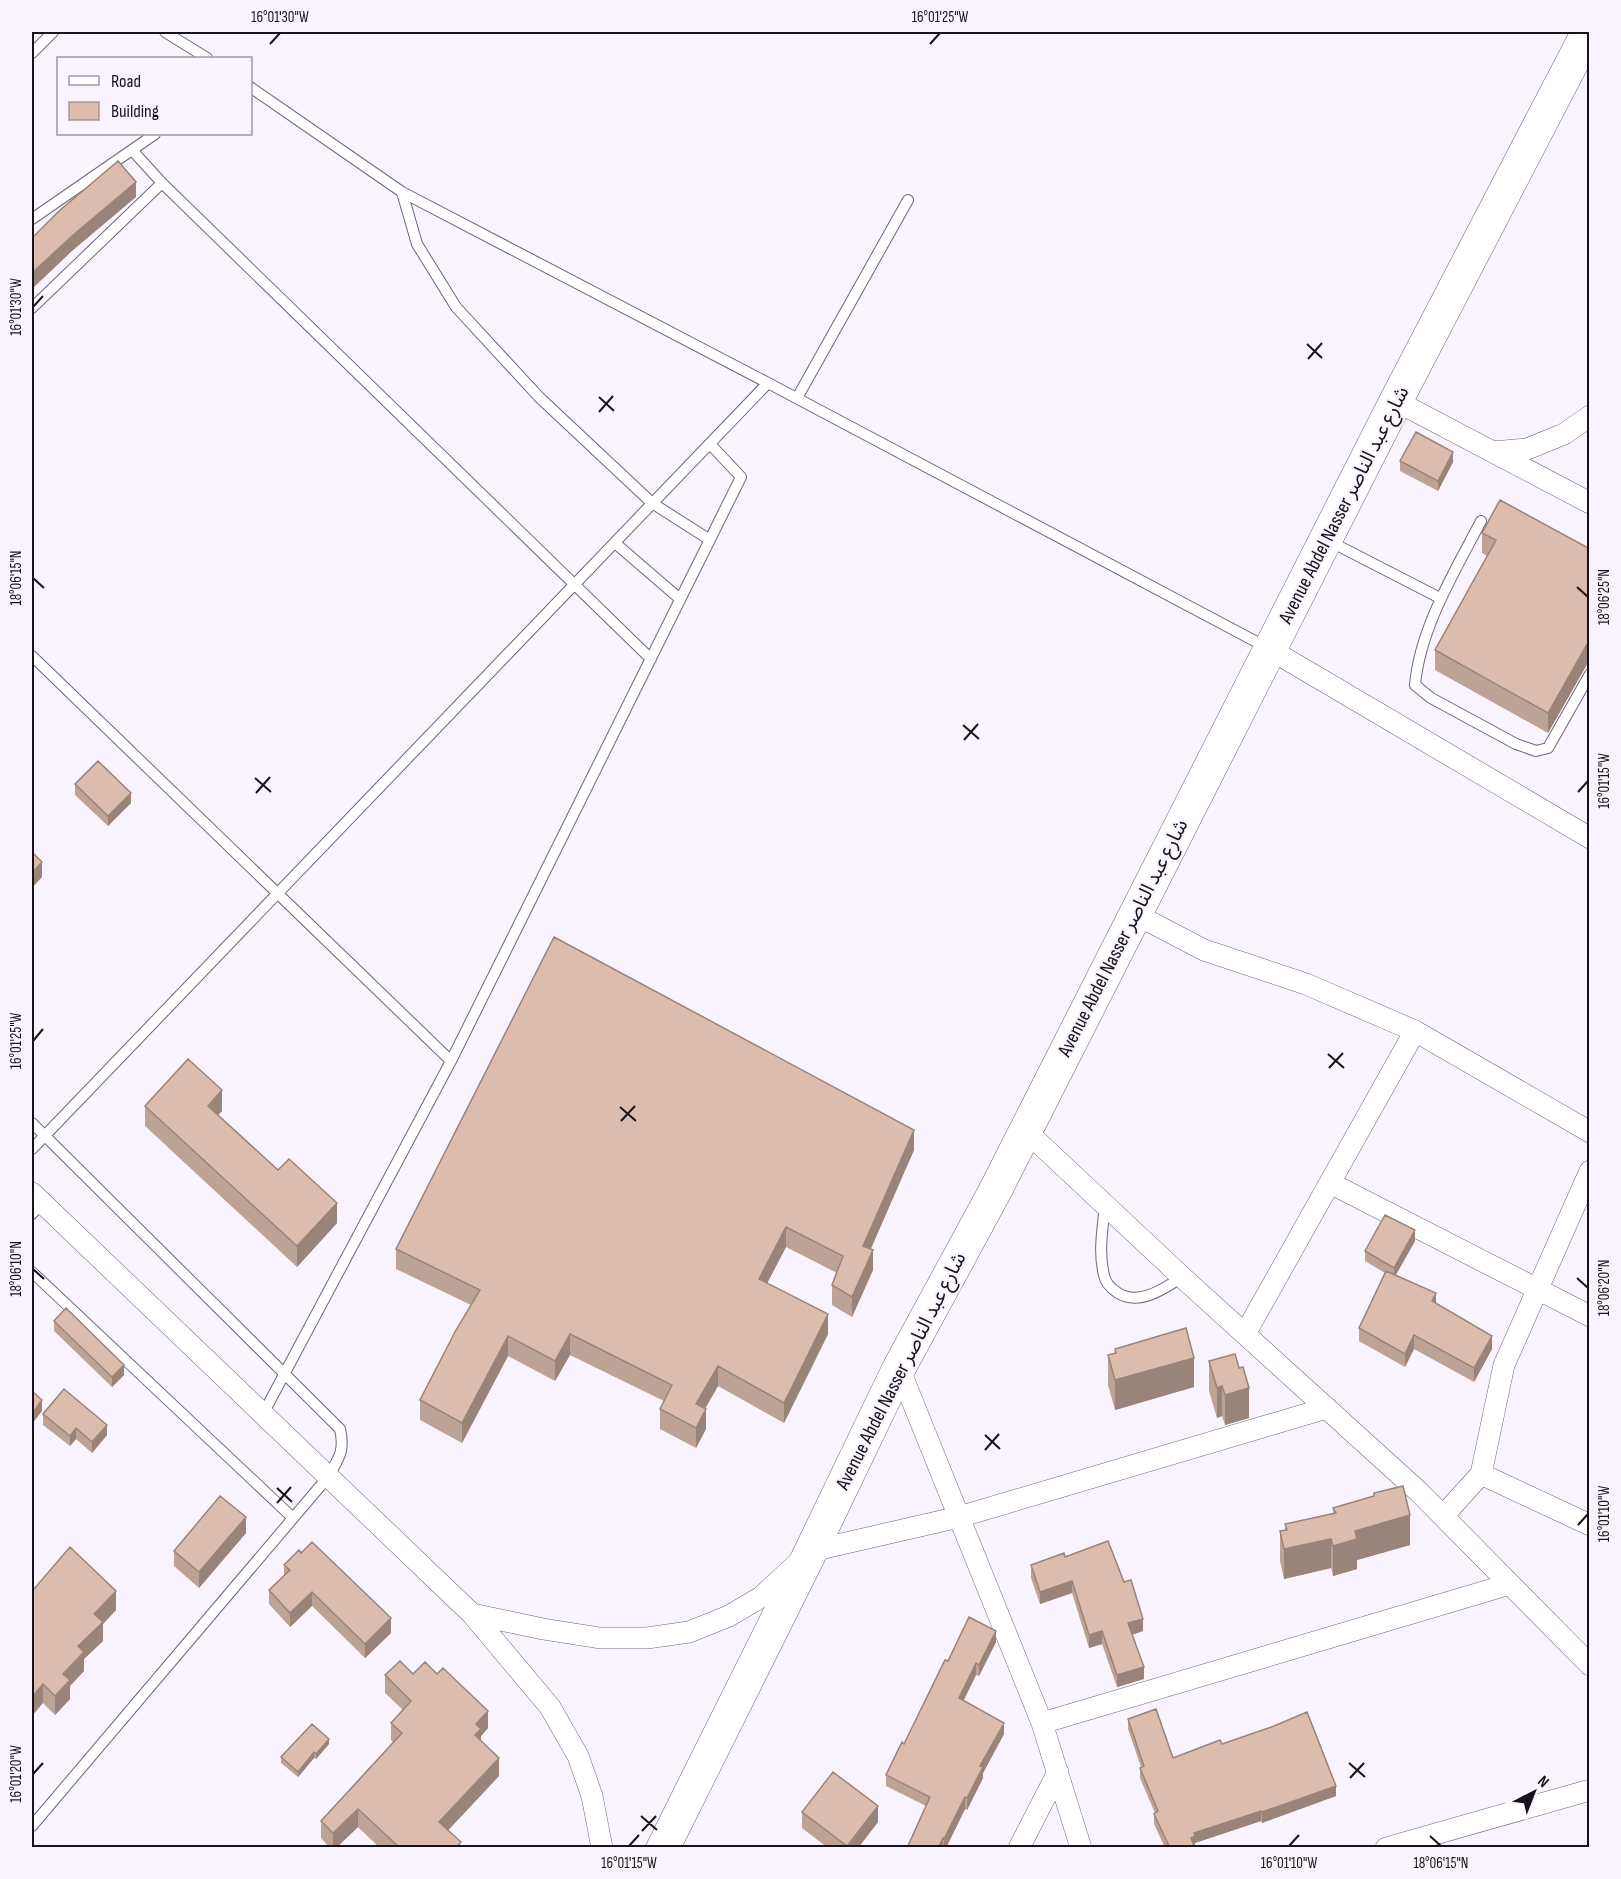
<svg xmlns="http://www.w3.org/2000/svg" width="1621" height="1879" font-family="'Sofia Sans Condensed','Noto Sans Arabic',sans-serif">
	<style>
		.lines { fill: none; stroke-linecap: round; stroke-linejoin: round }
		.service-casing { stroke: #71657a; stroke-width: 12 }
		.minor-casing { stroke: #71657a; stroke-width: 22 }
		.primary-casing { stroke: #71657a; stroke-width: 34 }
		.service { stroke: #fff; stroke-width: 10 }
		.minor { stroke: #fff; stroke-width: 21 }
		.primary { stroke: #fff; stroke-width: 33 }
		.wall { fill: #bda395 }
		.shaded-wall { fill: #9a8479 }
		.building { fill: #dcbdad; stroke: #9a8479; stroke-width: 1.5 }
		.ticks { fill: none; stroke: #17121b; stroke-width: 2 }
		.labels { text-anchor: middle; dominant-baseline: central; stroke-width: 4.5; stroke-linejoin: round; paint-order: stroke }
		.street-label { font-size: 20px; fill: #17121b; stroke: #f9f3fd }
		.neatline { fill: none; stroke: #17121b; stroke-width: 2 }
		.ticks-label { font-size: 15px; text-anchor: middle; fill: #17121b }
	</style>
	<rect width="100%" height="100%" fill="#f9f3fd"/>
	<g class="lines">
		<defs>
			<path id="service" d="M 165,32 L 207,58
				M 32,53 L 53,32
				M 250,87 L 402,192 L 768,383 L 1268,648
				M 132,150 L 162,183 L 651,659
				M 402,192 L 417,244 L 456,307 L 539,397 L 652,503 L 710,540
				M 32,219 L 155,134
				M 32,308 L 162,183
				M 797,398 L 908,200
				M 1481,521 C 1455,571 1420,628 1415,685 L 1431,698 L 1516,744 L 1536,751 L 1548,748 L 1590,674
				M 1329,541 L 1440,598
				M 615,543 L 680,599
				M 32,656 L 451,1061
				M 32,1123 L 340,1429 C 345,1451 339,1458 328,1477 L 32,1826
				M 32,1149 L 768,383
				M 1105,1204 C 1103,1227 1098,1252 1104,1275 C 1105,1282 1112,1289 1118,1293 C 1139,1306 1164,1289 1182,1277
				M 32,1214 L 42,1203
				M 32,1272 L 293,1518
				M 263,1414 L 451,1061 L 741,477 L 710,444"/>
			<path id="minor" d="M 1396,401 L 1590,503
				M 1493,452 L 1527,449 L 1564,434 L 1590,416
				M 1271,650 L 1590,838
				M 1135,914 L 1204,950 L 1306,984 L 1415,1031 L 1590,1132
				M 1025,1130 L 1182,1277 L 1419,1492 L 1590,1665
				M 1330,1183 L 1590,1316
				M 32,1193 L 472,1614 L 550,1707 L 578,1756 L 592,1796 L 602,1848
				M 1245,1334 L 1415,1031
				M 899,1368 L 1042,1723 L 1081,1848
				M 1481,1474 L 1504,1365 L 1590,1171
				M 1443,1516 L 1481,1474 L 1590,1525
				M 472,1614 L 543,1629 L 600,1638 L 647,1638 L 689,1632 L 729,1616 L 761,1597 L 811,1551 L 959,1517 L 1327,1408
				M 1042,1723 L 1510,1584
				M 1019,1848 L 1058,1772
				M 1386,1848 L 1590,1790"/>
			<path id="primary" d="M 663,1848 L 811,1551 L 899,1368 L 994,1193 L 1396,401 L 1588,32"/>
		</defs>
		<use href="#service" class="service-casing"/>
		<use href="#minor" class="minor-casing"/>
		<use href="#primary" class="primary-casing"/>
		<use href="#service" class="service"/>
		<use href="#minor" class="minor"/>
		<use href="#primary" class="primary"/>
	</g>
	<path class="wall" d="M 1400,461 L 1453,462 L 1438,491 L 1400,471 Z
		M 1482,533 L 1590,549 L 1590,659 L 1548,733 L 1435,670 L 1435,650 L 1487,556 L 1482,553 Z
		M 75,784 L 131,803 L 108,826 L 75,795 Z
		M 145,1106 L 222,1111 L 218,1115 L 337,1223 L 297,1267 L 145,1126 Z
		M 914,1150 L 871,1249 L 873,1270 L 852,1317 L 832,1305 L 832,1285 L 837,1273 L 786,1247 L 767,1283 L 828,1334 L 784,1423 L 718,1386 L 705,1409 L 706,1429 L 696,1448 L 660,1429 L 660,1409 L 664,1401 L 570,1355 L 555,1381 L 508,1356 L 462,1443 L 420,1420 L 420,1400 L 471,1305 L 396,1269 L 396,1249 Z
		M 1415,1241 L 1396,1275 L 1436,1304 L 1492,1349 L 1474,1382 L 1414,1349 L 1405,1367 L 1359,1341 L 1359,1328 L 1385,1273 L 1365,1261 L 1365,1251 Z
		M 54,1321 L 124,1375 L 112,1387 L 54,1331 Z
		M 1115,1349 L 1194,1387 L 1115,1410 L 1108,1385 L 1108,1355 L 1115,1353 Z
		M 1209,1361 L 1239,1368 L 1249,1418 L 1225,1425 L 1222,1416 L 1217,1418 L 1209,1391 Z
		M 43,1414 L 107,1435 L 92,1453 L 76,1439 L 70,1446 L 43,1425 Z
		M 1374,1493 L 1410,1545 L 1357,1560 L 1357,1569 L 1333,1576 L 1331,1568 L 1284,1579 L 1280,1561 L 1280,1531 L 1285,1530 L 1285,1524 L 1333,1513 L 1333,1508 L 1374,1496 Z
		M 246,1533 L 199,1588 L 174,1566 L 174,1551 Z
		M 1065,1557 L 1143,1631 L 1132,1635 L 1144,1679 L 1117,1687 L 1102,1644 L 1089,1648 L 1072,1593 L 1040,1604 L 1031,1578 L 1031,1565 Z
		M 284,1565 L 391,1633 L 365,1658 L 312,1606 L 290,1627 L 269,1604 L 269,1590 L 284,1575 Z
		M 34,1589 L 116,1610 L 103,1624 L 103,1641 L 84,1659 L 84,1671 L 70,1686 L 70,1699 L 55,1715 L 43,1703 Z
		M 996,1642 L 979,1676 L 976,1675 L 963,1701 L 1004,1734 L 983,1773 L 983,1778 L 967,1810 L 965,1809 L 946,1848 L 907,1848 L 926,1806 L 886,1786 L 886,1775 L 904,1744 L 948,1661 Z
		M 413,1674 L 488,1728 L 481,1736 L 481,1741 L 499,1776 L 448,1830 L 461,1848 L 380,1848 L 358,1827 L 336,1848 L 330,1848 L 321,1838 L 321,1821 L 393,1742 L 391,1740 L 391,1723 L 403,1710 L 385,1693 L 385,1675 Z
		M 1128,1719 L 1173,1758 L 1222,1744 L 1336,1796 L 1262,1823 L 1261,1821 L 1195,1843 L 1195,1848 L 1165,1848 L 1154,1824 L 1154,1814 L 1155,1813 L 1140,1778 L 1140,1768 L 1141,1767 L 1128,1729 Z
		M 329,1744 L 316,1759 L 314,1758 L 298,1777 L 281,1763 L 281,1757 Z
		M 802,1812 L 878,1822 L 858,1848 L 828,1848 L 802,1828 Z"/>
	<path class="shaded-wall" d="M 136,182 L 136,197 L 72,251 L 32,289 L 32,273 L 72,236 Z
		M 1453,452 L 1453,462 L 1438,491 L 1438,481 Z
		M 1590,639 L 1590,659 L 1548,733 L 1548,713 Z
		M 131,793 L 131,803 L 108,826 L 108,816 Z
		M 42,862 L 42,877 L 32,888 L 32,873 Z
		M 222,1090 L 222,1111 L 208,1126 L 208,1106 Z
		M 914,1130 L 914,1150 L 863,1266 L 863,1246 Z
		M 337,1203 L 337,1223 L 297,1267 L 297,1246 Z
		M 786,1227 L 786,1247 L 759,1299 L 759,1279 Z
		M 1415,1230 L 1415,1241 L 1394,1278 L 1394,1268 Z
		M 873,1250 L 873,1270 L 852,1317 L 852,1297 Z
		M 1436,1293 L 1436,1307 L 1432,1301 Z
		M 828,1314 L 828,1334 L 784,1423 L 784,1403 Z
		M 570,1334 L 570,1355 L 555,1381 L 555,1361 Z
		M 1414,1335 L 1414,1349 L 1405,1367 L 1405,1354 Z
		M 508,1336 L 508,1356 L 462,1443 L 462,1423 Z
		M 1492,1336 L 1492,1349 L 1474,1382 L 1474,1368 Z
		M 1194,1358 L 1194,1387 L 1115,1410 L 1115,1380 Z
		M 124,1365 L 124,1375 L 112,1387 L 112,1377 Z
		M 718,1366 L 718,1386 L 696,1424 L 696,1404 Z
		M 1222,1386 L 1222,1416 L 1217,1418 L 1217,1388 Z
		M 1249,1388 L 1249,1418 L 1225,1425 L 1225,1395 Z
		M 42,1400 L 42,1411 L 32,1424 L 32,1414 Z
		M 706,1409 L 706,1429 L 696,1448 L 696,1428 Z
		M 107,1425 L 107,1435 L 92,1453 L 92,1442 Z
		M 76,1428 L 76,1439 L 70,1446 L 70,1436 Z
		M 1410,1515 L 1410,1545 L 1357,1560 L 1357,1569 L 1333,1576 L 1333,1546 L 1355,1531 Z
		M 246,1517 L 246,1533 L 199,1588 L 199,1572 Z
		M 1331,1539 L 1331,1568 L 1284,1579 L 1284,1549 Z
		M 1072,1581 L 1072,1593 L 1040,1604 L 1040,1592 Z
		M 116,1591 L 116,1610 L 103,1624 L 103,1641 L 84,1659 L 84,1671 L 70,1686 L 70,1699 L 55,1715 L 55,1696 L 63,1674 L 94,1614 Z
		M 312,1592 L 312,1606 L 290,1627 L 290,1613 Z
		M 391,1618 L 391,1633 L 365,1658 L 365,1644 Z
		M 1143,1619 L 1143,1631 L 1128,1636 L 1128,1623 Z
		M 996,1631 L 996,1642 L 979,1676 L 979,1665 Z
		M 1102,1631 L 1102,1644 L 1089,1648 L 1089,1635 Z
		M 976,1663 L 976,1675 L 959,1710 L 959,1698 Z
		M 1144,1667 L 1144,1679 L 1117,1687 L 1117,1675 Z
		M 43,1684 L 43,1703 L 32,1716 L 32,1697 Z
		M 488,1711 L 488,1728 L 481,1736 L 481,1746 L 475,1753 L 476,1724 Z
		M 1004,1723 L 1004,1734 L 983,1773 L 983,1778 L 967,1810 L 967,1798 L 980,1766 Z
		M 329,1739 L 329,1744 L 316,1759 L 316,1754 Z
		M 314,1752 L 314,1758 L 298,1777 L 298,1772 Z
		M 499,1758 L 499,1776 L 439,1840 L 439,1822 Z
		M 1336,1786 L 1336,1796 L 1262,1823 L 1262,1812 Z
		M 965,1797 L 965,1809 L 946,1848 L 944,1848 L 944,1839 Z
		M 878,1806 L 878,1822 L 858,1848 L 847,1848 Z
		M 358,1809 L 358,1827 L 336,1848 L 333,1848 L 333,1833 Z
		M 1261,1811 L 1261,1821 L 1195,1843 L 1195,1846 L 1191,1838 L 1194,1833 Z
		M 943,1838 L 943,1848 L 938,1848 Z"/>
	<path class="building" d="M 118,161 L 136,182 L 72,236 L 32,273 L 32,238 L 59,211 Z
		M 1416,432 L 1453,452 L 1438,481 L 1400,461 Z
		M 1500,500 L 1590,549 L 1590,639 L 1548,713 L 1435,650 L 1496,540 L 1482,533 Z
		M 98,761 L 131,793 L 108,816 L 75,784 Z
		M 32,852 L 42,862 L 32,873 Z
		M 554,937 L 914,1130 L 863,1246 L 873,1250 L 852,1297 L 832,1285 L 843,1256 L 786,1227 L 759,1279 L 828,1314 L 784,1403 L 718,1366 L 696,1404 L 706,1409 L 696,1428 L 660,1409 L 672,1385 L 570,1334 L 555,1361 L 508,1336 L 462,1423 L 420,1400 L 456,1330 L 480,1290 L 396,1249 Z
		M 188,1059 L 222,1090 L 208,1106 L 278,1170 L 289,1159 L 337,1203 L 297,1246 L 145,1106 Z
		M 1385,1215 L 1415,1230 L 1394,1268 L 1365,1251 Z
		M 1386,1271 L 1436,1293 L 1432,1301 L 1492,1336 L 1474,1368 L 1414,1335 L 1405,1354 L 1359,1328 Z
		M 66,1308 L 124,1365 L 112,1377 L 54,1321 Z
		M 1186,1328 L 1194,1358 L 1115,1380 L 1108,1355 L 1116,1353 L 1115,1349 Z
		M 1235,1354 L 1239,1368 L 1243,1367 L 1249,1388 L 1225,1395 L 1222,1386 L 1217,1388 L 1209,1361 Z
		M 64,1389 L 107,1425 L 92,1442 L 76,1428 L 70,1436 L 43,1414 Z
		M 32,1391 L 42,1400 L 32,1414 Z
		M 1403,1486 L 1410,1515 L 1355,1531 L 1357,1539 L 1333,1546 L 1331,1539 L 1284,1549 L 1280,1531 L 1287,1530 L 1285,1524 L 1336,1513 L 1333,1508 L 1374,1496 L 1374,1493 Z
		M 220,1496 L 246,1517 L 199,1572 L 174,1551 Z
		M 1108,1541 L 1124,1582 L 1131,1580 L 1143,1619 L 1128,1623 L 1144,1667 L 1117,1675 L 1102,1631 L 1089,1635 L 1072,1581 L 1040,1592 L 1031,1565 L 1064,1553 L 1065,1557 Z
		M 312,1542 L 391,1618 L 365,1644 L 312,1592 L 290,1613 L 269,1590 L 290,1570 L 284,1565 L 299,1550 L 301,1553 Z
		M 70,1547 L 116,1591 L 94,1614 L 103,1622 L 78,1646 L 84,1652 L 63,1674 L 70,1680 L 55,1696 L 43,1684 L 32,1697 L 32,1587 L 34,1589 Z
		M 969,1617 L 996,1631 L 979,1665 L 976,1663 L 959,1698 L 1004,1723 L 980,1766 L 983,1767 L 967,1798 L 965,1797 L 944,1839 L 943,1838 L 938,1848 L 907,1848 L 930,1797 L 886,1775 L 902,1742 L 904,1744 L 945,1660 L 948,1661 Z
		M 400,1661 L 413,1674 L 425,1662 L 437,1674 L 443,1668 L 488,1711 L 476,1724 L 481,1729 L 475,1735 L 499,1758 L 439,1822 L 461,1842 L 456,1848 L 400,1848 L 358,1809 L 333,1833 L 321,1821 L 402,1733 L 391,1723 L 411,1701 L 385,1675 Z
		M 1156,1709 L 1173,1758 L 1220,1740 L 1222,1744 L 1274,1726 L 1307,1712 L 1336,1786 L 1262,1812 L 1261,1811 L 1194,1833 L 1195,1836 L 1191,1838 L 1195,1848 L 1170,1848 L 1154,1814 L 1158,1811 L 1140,1768 L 1144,1766 L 1128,1719 Z
		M 312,1724 L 329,1739 L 316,1754 L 314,1752 L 298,1772 L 281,1757 Z
		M 833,1772 L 878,1806 L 847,1846 L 802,1812 Z"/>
	<path class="ticks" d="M 270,44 L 280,33M 930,44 L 940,33M 33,307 L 43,296M 1307,344 L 1322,358M 1308,359 L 1322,343M 599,397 L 614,411M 599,412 L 613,396M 33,578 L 44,588M 1577,587 L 1588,597M 963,725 L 979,739M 964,740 L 978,724M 255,778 L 271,792M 1578,792 L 1588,781M 256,793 L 270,777M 33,1041 L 43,1029M 1328,1054 L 1344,1068M 1329,1068 L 1343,1053M 620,1107 L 636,1121M 621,1121 L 635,1106M 33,1269 L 44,1279M 1577,1278 L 1588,1288M 985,1435 L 1000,1449M 985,1450 L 999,1434M 277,1488 L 292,1502M 277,1503 L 291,1487M 1578,1525 L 1588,1514M 1349,1763 L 1365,1777M 33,1774 L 43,1763M 1350,1778 L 1364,1763M 641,1816 L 657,1830M 642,1831 L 656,1816M 1430,1836 L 1441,1846M 629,1846 L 639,1835M 1289,1846 L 1299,1835"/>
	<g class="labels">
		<g class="street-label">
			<text transform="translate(1344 505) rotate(-63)">Avenue Abdel Nasser شارع عبد الناصر</text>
			<text transform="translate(1123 938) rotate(-63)">Avenue Abdel Nasser شارع عبد الناصر</text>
			<text transform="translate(901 1371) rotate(-63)">Avenue Abdel Nasser شارع عبد الناصر</text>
		</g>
	</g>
	<rect width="1621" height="1879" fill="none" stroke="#f9f3fd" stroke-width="66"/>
	<rect x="57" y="57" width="195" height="78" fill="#f9f3fd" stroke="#9f99a3" stroke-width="1.5"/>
	<rect x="69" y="76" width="30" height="9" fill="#ffffff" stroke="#9f99a3" stroke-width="1.5"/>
	<text x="111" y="87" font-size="18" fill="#17121b">Road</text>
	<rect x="69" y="102" width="30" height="18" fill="#dcbdad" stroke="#9f99a3" stroke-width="1.5"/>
	<text x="111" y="117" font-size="18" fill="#17121b">Building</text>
	<g transform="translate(1534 1792) rotate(42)" stroke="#f9f3fd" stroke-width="4.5" paint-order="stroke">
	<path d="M0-4.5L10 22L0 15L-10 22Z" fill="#17121b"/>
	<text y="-9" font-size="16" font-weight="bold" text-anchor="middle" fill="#17121b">N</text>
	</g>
	<rect x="33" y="33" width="1555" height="1813" class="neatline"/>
	<g class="ticks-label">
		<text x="280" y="22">16°01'30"W</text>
		<text x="940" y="22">16°01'25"W</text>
		<text transform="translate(16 307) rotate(-90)" y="5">16°01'30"W</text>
		<text transform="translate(16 578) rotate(-90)" y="5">18°06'15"N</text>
		<text transform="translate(1604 597) rotate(-90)" y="5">18°06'25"N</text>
		<text transform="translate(1604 781) rotate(-90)" y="5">16°01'15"W</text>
		<text transform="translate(16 1041) rotate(-90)" y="5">16°01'25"W</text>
		<text transform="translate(16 1269) rotate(-90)" y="5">18°06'10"N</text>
		<text transform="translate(1604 1288) rotate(-90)" y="5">18°06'20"N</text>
		<text transform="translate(1604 1514) rotate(-90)" y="5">16°01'10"W</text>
		<text transform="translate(16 1774) rotate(-90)" y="5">16°01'20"W</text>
		<text x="629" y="1868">16°01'15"W</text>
		<text x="1289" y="1868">16°01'10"W</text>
		<text x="1441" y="1868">18°06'15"N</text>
	</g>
</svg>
